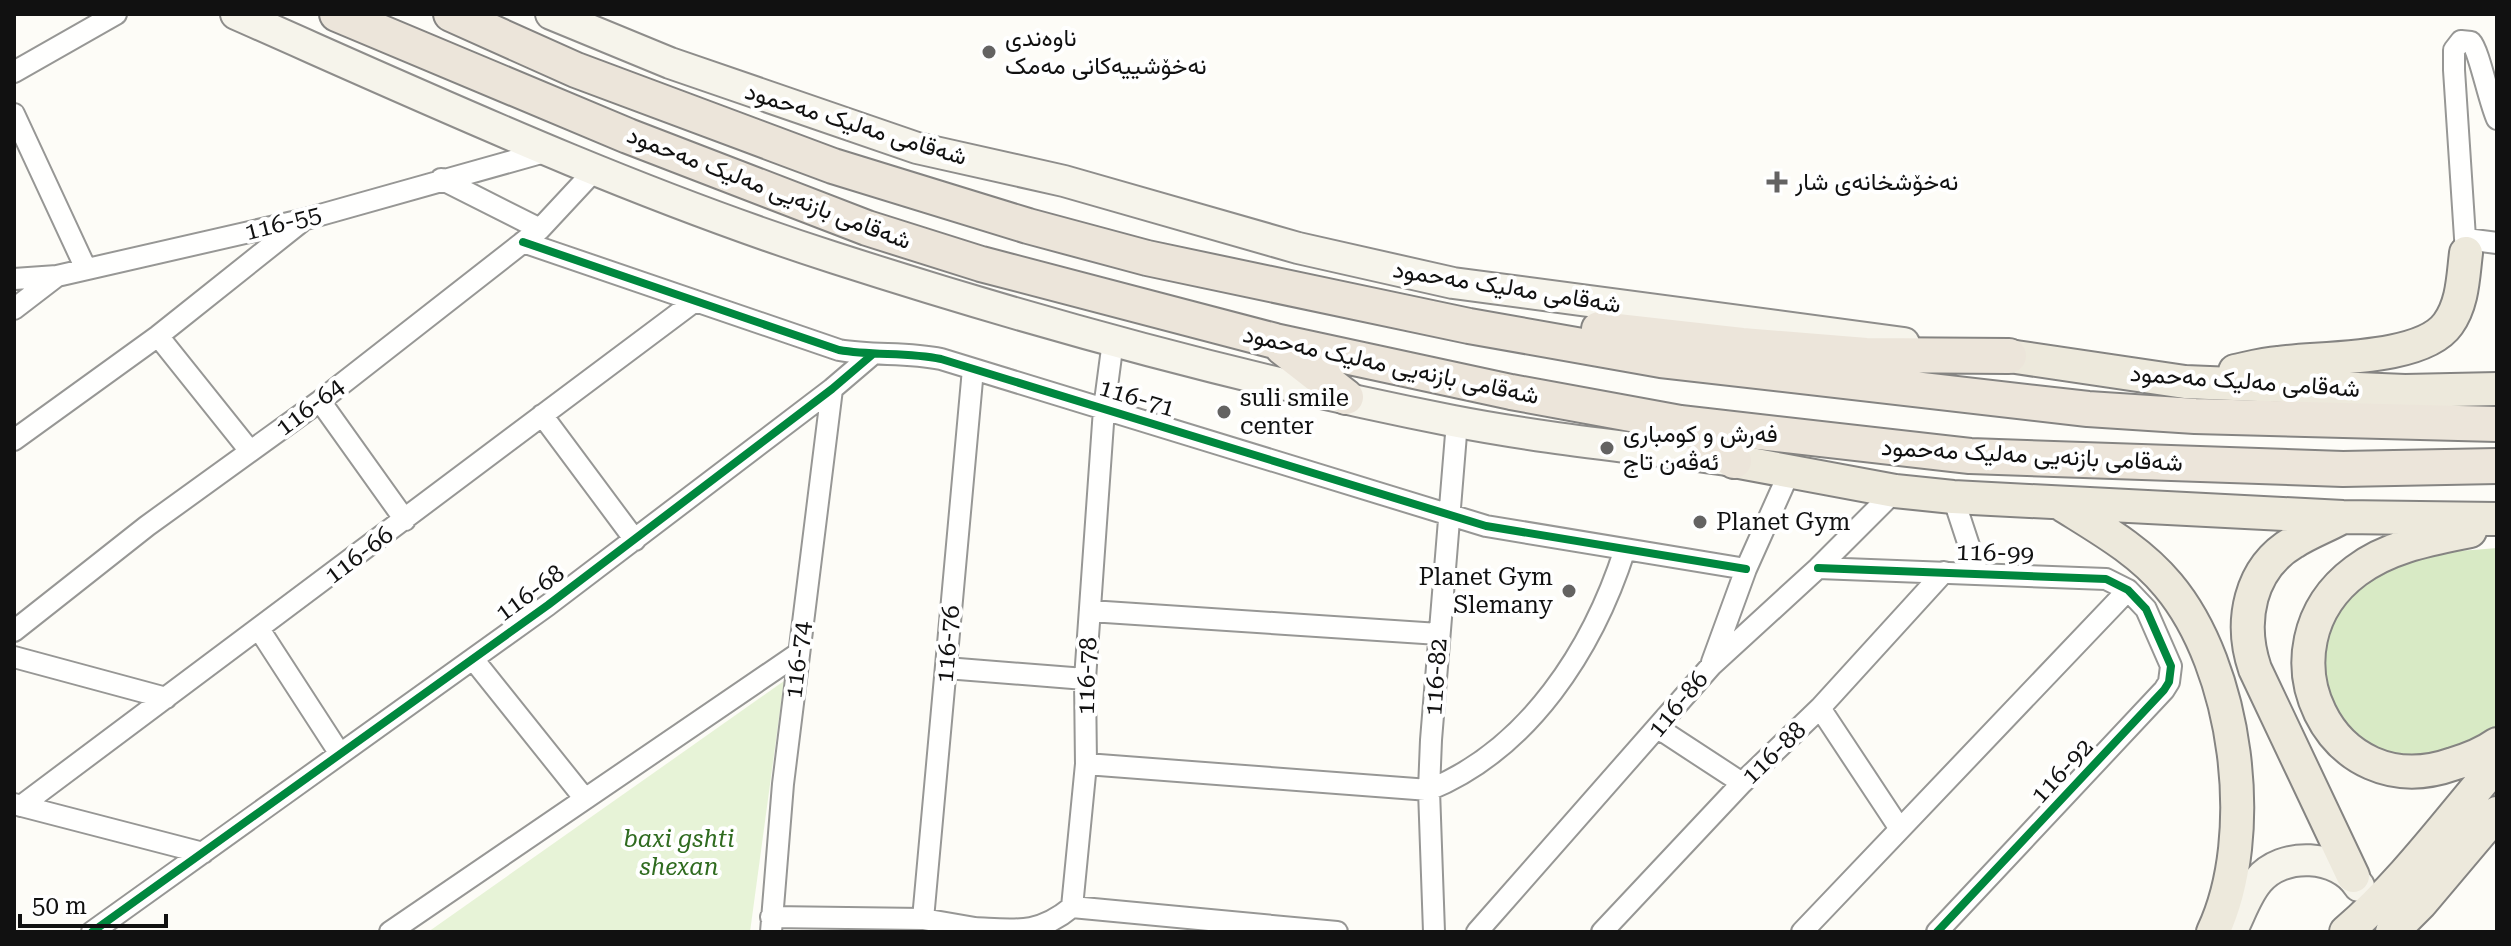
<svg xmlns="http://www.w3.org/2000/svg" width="2511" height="946" font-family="'Roboto Serif',Vazirmatn,serif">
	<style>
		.green { fill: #e7f3d7 }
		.forest { fill: #d8eac5 }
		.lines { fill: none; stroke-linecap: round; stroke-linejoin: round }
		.minor-casing { stroke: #979795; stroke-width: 24 }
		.secondary-casing { stroke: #8e8d8b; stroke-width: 34 }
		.primary-casing { stroke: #858482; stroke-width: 36 }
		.trunk-casing { stroke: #858482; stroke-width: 38 }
		.minor { stroke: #fffffe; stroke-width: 20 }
		.secondary { stroke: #f6f4eb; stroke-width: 30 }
		.primary { stroke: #ede9dc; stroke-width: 32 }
		.trunk { stroke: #ece5da; stroke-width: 34 }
		.cycleway-casing { stroke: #fff; stroke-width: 13 }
		.cycleway { stroke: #00873e; stroke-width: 8 }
		.poi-dot { fill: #646362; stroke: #fff; stroke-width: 3 }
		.labels { text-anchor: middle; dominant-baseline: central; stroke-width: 8; stroke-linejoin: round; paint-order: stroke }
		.poi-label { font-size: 24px; fill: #111; stroke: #fff; text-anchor: start }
		.street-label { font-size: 24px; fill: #111; stroke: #fff }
		.park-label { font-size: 24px; font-style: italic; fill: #2f6b1f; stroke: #fff }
	</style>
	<rect width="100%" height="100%" fill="#fdfcf7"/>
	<path class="green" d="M 784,681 L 750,932 L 428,932 Z"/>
	<path class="forest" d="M 2497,548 L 2497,727 C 2479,742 2453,751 2430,754 C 2396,759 2378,754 2352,732 C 2289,678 2332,588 2400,562 C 2430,551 2465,551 2497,548 Z"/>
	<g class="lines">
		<defs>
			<path id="minor" d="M 14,72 L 116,14
				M 14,114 L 86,269
				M 441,179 L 540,229
				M 2466,239 L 2497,243
				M 523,242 L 839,350 C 873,356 907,352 941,359 L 1486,526 L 1746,569
				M 2466,253 L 2454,70 L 2454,50 L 2461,41 L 2471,42 C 2479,50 2489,102 2497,119
				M 14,279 L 57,276 L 306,219 L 548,151
				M 14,309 L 57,276
				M 158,336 L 250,451
				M 320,401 L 405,520
				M 542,415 L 635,540
				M 14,440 L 158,336 L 301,222
				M 1953,497 L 1978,573
				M 1818,568 L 2106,579 L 2128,590 L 2146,609 L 2171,666 L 2169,682 L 2164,690 L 1937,932
				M 1090,611 L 1439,634
				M 259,629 L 340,754
				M 14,631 L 147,526 L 320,401 L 540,229 L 594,171
				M 14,657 L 166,698
				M 473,659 L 585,799
				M 1712,662 L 1746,569 L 1789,473
				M 946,668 L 1085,679
				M 1820,708 L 1900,829
				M 1658,728 L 1742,783
				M 1086,764 L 1429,790 C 1529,749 1593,649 1625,549
				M 14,804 L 203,853
				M 21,806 L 695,301
				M 1072,907 L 1337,932
				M 771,917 L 923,919 L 975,928 L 975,932
				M 923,919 L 973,369
				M 975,928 C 1016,930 1038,935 1072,907 L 1086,764 L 1085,679 L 1104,409 L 1113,341
				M 92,932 L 548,605 L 832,389 L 873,354
				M 390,932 L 799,653
				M 771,932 L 783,784 L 832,389
				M 1434,932 L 1429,790 L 1431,740 L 1457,422
				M 1477,932 L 1711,666 L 1818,568 L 1895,491
				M 1602,932 L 1742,783 L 1820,708 L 1944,572
				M 1802,932 L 2128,590"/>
			<path id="secondary" d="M 236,14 C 433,101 629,192 835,258 C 1037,323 1244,380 1453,421 C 1545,439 1641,448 1734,461
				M 551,14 L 670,63 L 917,148 L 1064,181 L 1298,248 L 1453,283 L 1904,343
				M 2231,932 C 2240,915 2246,895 2258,881 C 2282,851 2339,854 2359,886"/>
			<path id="primary" d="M 2009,356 L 2185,382 L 2405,391 L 2497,389
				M 2235,371 C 2249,368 2264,364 2278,363 C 2320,357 2422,361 2448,324 C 2463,303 2463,277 2466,253
				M 1734,461 L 1895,491 L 1953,497 L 2343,517 L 2497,519
				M 2061,504 C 2099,528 2139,550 2168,585 C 2237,667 2259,835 2213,932
				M 2339,519 C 2324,527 2308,533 2294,542 C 2249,568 2239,622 2255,669 L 2353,876
				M 2470,531 C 2431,539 2389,546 2356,571 C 2254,647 2330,808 2453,764 C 2470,759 2483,754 2497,744
				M 2346,932 C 2403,883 2448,821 2497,764
				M 2392,932 L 2421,903 L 2497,813"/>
			<path id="trunk" d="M 337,14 L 628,136 L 867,228 L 981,264 L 1275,341 L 1511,392 L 1680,423 L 1970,456 L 2343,469 L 2497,466
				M 451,14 L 576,70 L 833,166 L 1028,226 L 1147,258 L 1469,326 L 1661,360 L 2088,409 L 2195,416 L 2497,424
				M 1599,329 L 1742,345 L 1866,355 L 2009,356
				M 1282,347 L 1346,397
				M 1684,425 L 1734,461"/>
		</defs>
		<use href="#minor" class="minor-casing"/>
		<use href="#secondary" class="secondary-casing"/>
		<use href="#primary" class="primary-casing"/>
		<use href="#trunk" class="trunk-casing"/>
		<use href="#minor" class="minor"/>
		<use href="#secondary" class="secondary"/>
		<use href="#primary" class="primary"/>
		<use href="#trunk" class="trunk"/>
		<defs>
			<path id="cycleway" d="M 523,242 L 839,350 C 873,356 907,352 941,359 L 1486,526 L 1746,569
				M 1818,568 L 2106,579 L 2128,590 L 2146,609 L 2171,666 L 2169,682 L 2164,690 L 1937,932
				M 92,932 L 548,605 L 832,389 L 873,354"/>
		</defs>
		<use href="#cycleway" class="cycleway-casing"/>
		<use href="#cycleway" class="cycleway"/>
	</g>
	<g class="poi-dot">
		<circle cx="989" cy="52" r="8"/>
		<path d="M1773 170h8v8h8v8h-8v8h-8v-8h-8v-8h8z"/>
		<circle cx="1224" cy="412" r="8"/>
		<circle cx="1607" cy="448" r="8"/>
		<circle cx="1700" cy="522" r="8"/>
		<circle cx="1569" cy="591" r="8"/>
	</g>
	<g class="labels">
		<g class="poi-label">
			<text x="1005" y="38">ناوەندی<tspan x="1005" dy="28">نەخۆشییەکانی مەمک</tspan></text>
			<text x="1795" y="182">نەخۆشخانەی شار</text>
			<text x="1240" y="398">suli smile<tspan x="1240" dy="28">center</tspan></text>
			<text x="1623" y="434">فەرش و کومباری<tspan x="1623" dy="28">ئەڤەن تاج</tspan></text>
			<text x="1716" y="522">Planet Gym</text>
			<text x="1553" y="577" text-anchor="end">Planet Gym<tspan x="1553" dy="28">Slemany</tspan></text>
		</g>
		<g class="street-label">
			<text transform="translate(856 124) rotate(17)">شەقامی مەلیک مەحمود</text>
			<text transform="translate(769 188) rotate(21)">شەقامی بازنەیی مەلیک مەحمود</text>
			<text transform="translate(283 223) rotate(-14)">116-55</text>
			<text transform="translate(1507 287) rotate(9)">شەقامی مەلیک مەحمود</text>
			<text transform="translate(1391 365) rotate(12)">شەقامی بازنەیی مەلیک مەحمود</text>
			<text transform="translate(2245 381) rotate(4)">شەقامی مەلیک مەحمود</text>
			<text transform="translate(1137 398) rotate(17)">116-71</text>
			<text transform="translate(310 407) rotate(-37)">116-64</text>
			<text transform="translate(2032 455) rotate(3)">شەقامی بازنەیی مەلیک مەحمود</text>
			<text transform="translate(1995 553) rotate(2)">116-99</text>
			<text transform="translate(359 555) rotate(-37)">116-66</text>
			<text transform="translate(530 593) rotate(-36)">116-68</text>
			<text transform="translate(948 644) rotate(-85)">116-76</text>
			<text transform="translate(798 660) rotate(-83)">116-74</text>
			<text transform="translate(1087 676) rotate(-88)">116-78</text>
			<text transform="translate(1436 677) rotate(-86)">116-82</text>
			<text transform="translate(1678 704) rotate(-50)">116-86</text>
			<text transform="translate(1774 753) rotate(-44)">116-88</text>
			<text transform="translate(2062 771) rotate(-47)">116-92</text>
		</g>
		<g class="park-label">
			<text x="679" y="839">baxi gshti<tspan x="679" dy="28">shexan</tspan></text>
		</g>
	</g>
	<rect width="2511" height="946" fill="none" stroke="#111111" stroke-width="32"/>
	<path d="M20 914v12h146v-12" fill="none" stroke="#111111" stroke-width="4"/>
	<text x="32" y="914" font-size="24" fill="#111111" stroke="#ffffff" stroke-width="6" paint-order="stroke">50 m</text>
</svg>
